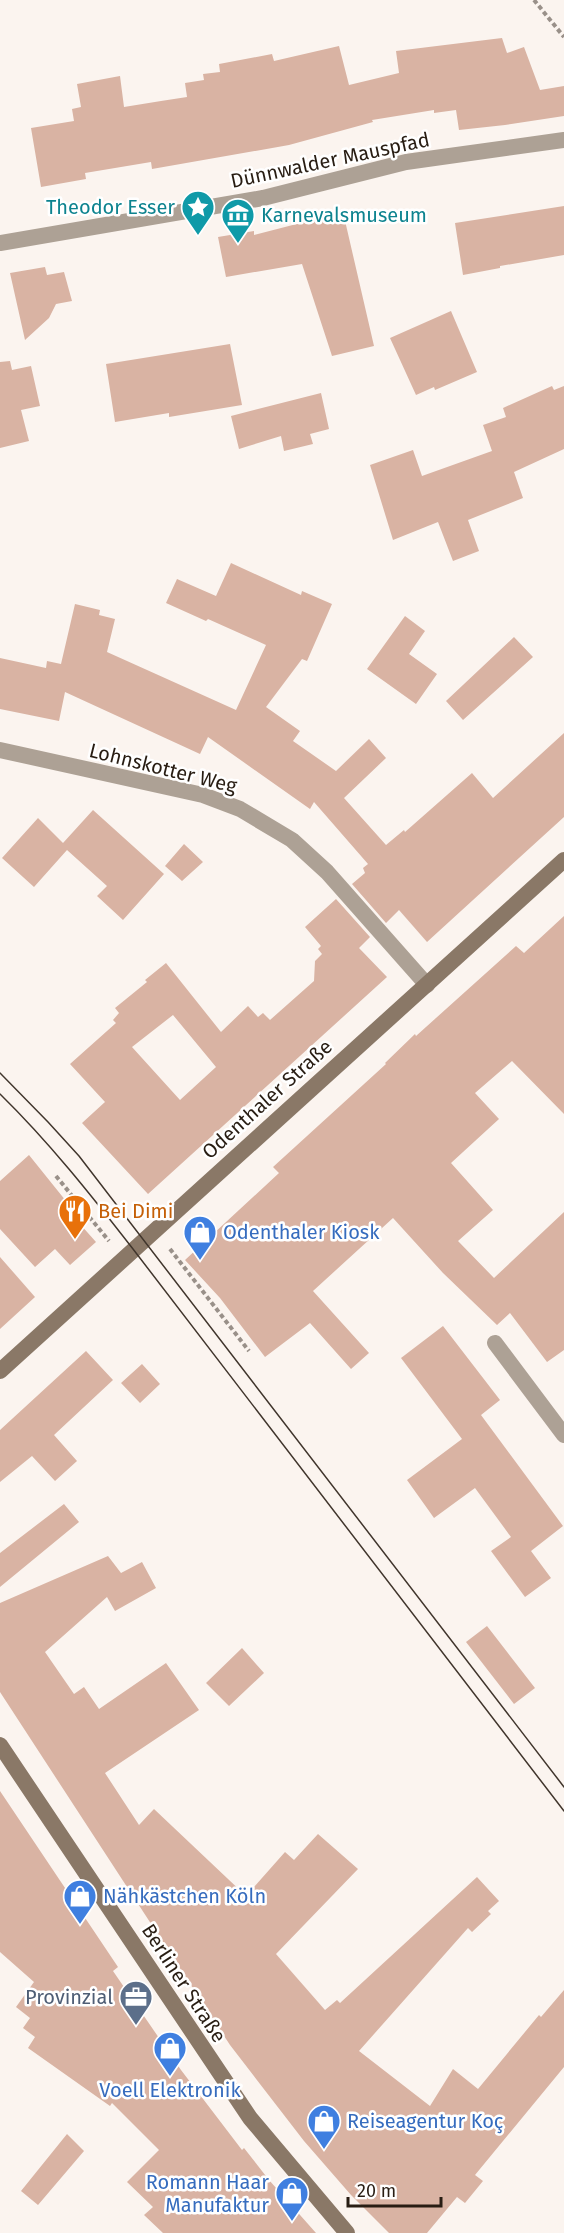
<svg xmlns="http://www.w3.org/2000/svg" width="564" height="2233" font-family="'Fira Sans',sans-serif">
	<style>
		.building { fill: #d9b3a3; fill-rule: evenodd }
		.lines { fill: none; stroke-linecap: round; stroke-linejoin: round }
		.path { stroke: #999089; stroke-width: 4; stroke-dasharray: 4.5 3; stroke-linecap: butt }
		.minor { stroke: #ada195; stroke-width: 16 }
		.secondary { stroke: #8a7867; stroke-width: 16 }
		.tram { stroke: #40352c; stroke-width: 1.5 }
		.labels { text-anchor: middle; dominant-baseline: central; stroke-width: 5; stroke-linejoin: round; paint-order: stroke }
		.street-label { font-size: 20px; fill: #281d13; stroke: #fff }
		.culture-label { font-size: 20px; fill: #0d838f; stroke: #fff; text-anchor: end }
		.food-label { font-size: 20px; fill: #c56008; stroke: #fff; text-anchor: start }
		.shop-label { font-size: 20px; fill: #366cbe; stroke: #fff; text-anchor: start }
		.service-label { font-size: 20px; fill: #4e5e75; stroke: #fff; text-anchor: end }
	</style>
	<rect width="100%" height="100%" fill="#fbf4ef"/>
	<path class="building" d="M 502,38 L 507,53 L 524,47 L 540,90 L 564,86 L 564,116 L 505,125 L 459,130 L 456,110 L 434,113 L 434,110 L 372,120 L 373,122 L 289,145 L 152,169 L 151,162 L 85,173 L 86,179 L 41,187 L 31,128 L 74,121 L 72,109 L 81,107 L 77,84 L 120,76 L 124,107 L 161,101 L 187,97 L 185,83 L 204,80 L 203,74 L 220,72 L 219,64 L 272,54 L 274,61 L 339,46 L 349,85 L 399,73 L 396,51 Z
		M 564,206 L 564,255 L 500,266 L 500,268 L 463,275 L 455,223 Z
		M 343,212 L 374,346 L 332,356 L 302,264 L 226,277 L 218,237 L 254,231 L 254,235 Z
		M 45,267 L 47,275 L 64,272 L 72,301 L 56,304 L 49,318 L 25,340 L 10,273 Z
		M 451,311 L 477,372 L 435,390 L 434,387 L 416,395 L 390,338 Z
		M 230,344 L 242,405 L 169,417 L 169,413 L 115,422 L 106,364 Z
		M 10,361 L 12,370 L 31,366 L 40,406 L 21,410 L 29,441 L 0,448 L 0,362 Z
		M 552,386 L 554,390 L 564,386 L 564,449 L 514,472 L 523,498 L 468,520 L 479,551 L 453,561 L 438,522 L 393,540 L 370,465 L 413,450 L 422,476 L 492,451 L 483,425 L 506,417 L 503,408 Z
		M 321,393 L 329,429 L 310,434 L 313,444 L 284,451 L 281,436 L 239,449 L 231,416 Z
		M 231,563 L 301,595 L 302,591 L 332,604 L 307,661 L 302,659 L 266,707 L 300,731 L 293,741 L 336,771 L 369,739 L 386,758 L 344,798 L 386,845 L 404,830 L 405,832 L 472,773 L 493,798 L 564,733 L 564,817 L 427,942 L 399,910 L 386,923 L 352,884 L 365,873 L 363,868 L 368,864 L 314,802 L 310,809 L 208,737 L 200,754 L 65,692 L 59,721 L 0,709 L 0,658 L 46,668 L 47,661 L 61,664 L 75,604 L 100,610 L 99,615 L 115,619 L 107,652 L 236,710 L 266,645 L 208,619 L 206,621 L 166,603 L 177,579 L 216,596 Z
		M 405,616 L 425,631 L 409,654 L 437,674 L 416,704 L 367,669 Z
		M 514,637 L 533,657 L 463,720 L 446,701 Z
		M 93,810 L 164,874 L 123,920 L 97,896 L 107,886 L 67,850 L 34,887 L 2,858 L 38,818 L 63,843 Z
		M 184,844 L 203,862 L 182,881 L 165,866 Z
		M 336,899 L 370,937 L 359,948 L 387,977 L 148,1194 L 82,1123 L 105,1102 L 70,1064 L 116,1023 L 113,1020 L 119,1013 L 115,1008 L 147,982 L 145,980 L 166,963 L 221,1032 L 248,1006 L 258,1017 L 263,1013 L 270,1020 L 314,981 L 315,961 L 322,954 L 318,949 L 321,946 L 305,927 ZM 173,1015 L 216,1067 L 180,1100 L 132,1047 Z
		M 564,916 L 564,1114 L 512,1061 L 475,1093 L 499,1119 L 451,1163 L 493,1210 L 458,1241 L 494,1278 L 564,1212 L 564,1350 L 547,1362 L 510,1313 L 497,1325 L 443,1273 L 393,1218 L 313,1291 L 369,1353 L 351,1369 L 310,1323 L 265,1357 L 220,1298 L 185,1260 L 279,1173 L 273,1167 L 386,1064 L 385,1063 L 415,1034 L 416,1036 L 516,946 L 524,953 Z
		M 29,1155 L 74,1211 L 71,1214 L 96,1242 L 70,1265 L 55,1249 L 35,1267 L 0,1229 L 0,1181 Z
		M 0,1257 L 35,1297 L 0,1329 Z
		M 443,1326 L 500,1400 L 481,1415 L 563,1526 L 531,1551 L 551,1578 L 525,1597 L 491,1551 L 511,1537 L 475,1488 L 434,1518 L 407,1480 L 462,1439 L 401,1358 Z
		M 86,1351 L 113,1380 L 54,1435 L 77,1461 L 55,1481 L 32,1456 L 0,1482 L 0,1430 Z
		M 142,1364 L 160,1384 L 140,1403 L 121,1383 Z
		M 64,1504 L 79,1522 L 0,1587 L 0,1553 Z
		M 108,1556 L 121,1573 L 142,1562 L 156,1588 L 115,1611 L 107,1597 L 45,1652 L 74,1694 L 84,1687 L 99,1709 L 166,1663 L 199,1710 L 105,1773 L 139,1825 L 154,1809 L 246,1896 L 285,1852 L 294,1860 L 318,1834 L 358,1869 L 276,1954 L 325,2010 L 337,2000 L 340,2003 L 477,1877 L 499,1901 L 488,1911 L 491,1914 L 472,1932 L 468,1928 L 359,2051 L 430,2106 L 453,2069 L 478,2089 L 539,2015 L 541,2017 L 564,1990 L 564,2067 L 475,2175 L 483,2181 L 465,2203 L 457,2197 L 427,2233 L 389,2233 L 351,2195 L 304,2141 L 230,2045 L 0,1692 L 0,1603 Z
		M 487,1626 L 535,1688 L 514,1704 L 466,1642 Z
		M 242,1648 L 264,1673 L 229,1706 L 206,1683 Z
		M 0,1791 L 118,1967 L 113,1971 L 181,2070 L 242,2150 L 244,2148 L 269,2180 L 316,2233 L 163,2233 L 144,2215 L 153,2207 L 127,2182 L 159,2150 L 112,2103 L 110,2106 L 28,2048 L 35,2037 L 23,2028 L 30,2018 L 16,2007 L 34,1982 L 0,1952 Z
		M 67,2134 L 84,2151 L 38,2205 L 21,2191 Z"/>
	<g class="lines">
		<path class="path" d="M 534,0 L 564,37
			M 56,1176 L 109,1241
			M 170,1249 L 249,1351"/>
		<path class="minor" d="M 0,243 L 263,198 L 406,162 L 564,140
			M 0,750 L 203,795 L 240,809 L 292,840 L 327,872 L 427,985
			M 495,1343 L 564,1435"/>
		<path class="secondary" d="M 0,1371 L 564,860
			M 0,1745 L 250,2118 L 347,2233"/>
		<path class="tram" d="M 0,1073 L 48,1122 L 79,1156 L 564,1787
			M 0,1094 C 49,1142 91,1195 133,1249 L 564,1811"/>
	</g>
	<defs>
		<symbol id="sight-pin" viewBox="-11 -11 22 30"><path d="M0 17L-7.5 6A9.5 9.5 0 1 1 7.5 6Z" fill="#0f9aa8" stroke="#fff"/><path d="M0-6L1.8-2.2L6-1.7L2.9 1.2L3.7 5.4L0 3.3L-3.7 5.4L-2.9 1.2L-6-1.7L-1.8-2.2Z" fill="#fff"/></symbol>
		<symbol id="museum-pin" viewBox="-11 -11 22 30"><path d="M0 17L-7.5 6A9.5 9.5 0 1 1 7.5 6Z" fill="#0f9aa8" stroke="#fff"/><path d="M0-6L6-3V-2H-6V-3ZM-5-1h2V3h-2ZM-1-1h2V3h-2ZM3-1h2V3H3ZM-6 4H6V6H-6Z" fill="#fff"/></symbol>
		<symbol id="restaurant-pin" viewBox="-11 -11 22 30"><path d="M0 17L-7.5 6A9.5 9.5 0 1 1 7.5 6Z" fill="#e8710a" stroke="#fff"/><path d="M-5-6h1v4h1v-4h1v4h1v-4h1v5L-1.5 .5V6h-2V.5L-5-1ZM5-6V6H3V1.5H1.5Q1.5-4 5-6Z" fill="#fff"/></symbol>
		<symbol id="shop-pin" viewBox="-11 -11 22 30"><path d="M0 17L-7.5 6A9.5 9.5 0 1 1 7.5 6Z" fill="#3f7fe0" stroke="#fff"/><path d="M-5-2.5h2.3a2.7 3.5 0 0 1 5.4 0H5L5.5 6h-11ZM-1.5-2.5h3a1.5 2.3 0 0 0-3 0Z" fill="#fff"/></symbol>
		<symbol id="office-pin" viewBox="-11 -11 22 30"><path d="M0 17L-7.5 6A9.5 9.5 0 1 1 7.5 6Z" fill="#5c6f8a" stroke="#fff"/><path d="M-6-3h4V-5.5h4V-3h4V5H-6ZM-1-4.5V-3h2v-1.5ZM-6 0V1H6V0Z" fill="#fff"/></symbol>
	</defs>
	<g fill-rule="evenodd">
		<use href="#sight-pin" x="179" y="188" width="38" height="52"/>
		<use href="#museum-pin" x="219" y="196" width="38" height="52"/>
		<use href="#restaurant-pin" x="56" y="1192" width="38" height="52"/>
		<use href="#shop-pin" x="181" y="1213" width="38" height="52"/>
		<use href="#shop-pin" x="61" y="1877" width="38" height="52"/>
		<use href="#office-pin" x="117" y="1978" width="38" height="52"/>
		<use href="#shop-pin" x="151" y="2029" width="38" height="52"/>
		<use href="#shop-pin" x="305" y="2102" width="38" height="52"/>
		<use href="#shop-pin" x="273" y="2174" width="38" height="52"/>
	</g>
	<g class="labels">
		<g class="street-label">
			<text transform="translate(330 160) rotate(-12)">Dünnwalder Mauspfad</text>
			<text transform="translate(163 768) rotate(14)">Lohnskotter Weg</text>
			<text transform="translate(267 1099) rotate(-42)">Odenthaler Straße</text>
			<text transform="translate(184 1983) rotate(57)">Berliner Straße</text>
		</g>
		<g class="culture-label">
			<text x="175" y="207">Theodor Esser</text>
			<text x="261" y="215" text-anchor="start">Karnevalsmuseum</text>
		</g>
		<g class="food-label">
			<text x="98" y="1211">Bei Dimi</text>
		</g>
		<g class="shop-label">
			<text x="223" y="1232">Odenthaler Kiosk</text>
			<text x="103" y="1896">Nähkästchen Köln</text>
			<text x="170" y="2090" text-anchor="middle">Voell Elektronik</text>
			<text x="347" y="2121">Reiseagentur Koç</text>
			<text x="269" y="2182" text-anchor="end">Romann Haar<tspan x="269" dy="23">Manufaktur</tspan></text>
		</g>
		<g class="service-label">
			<text x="113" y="1997">Provinzial</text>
		</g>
	</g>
	<path d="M348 2197v9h93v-9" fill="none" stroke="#281d13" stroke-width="3"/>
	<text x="357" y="2197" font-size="18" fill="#281d13" stroke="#ffffff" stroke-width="4.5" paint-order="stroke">20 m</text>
</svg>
